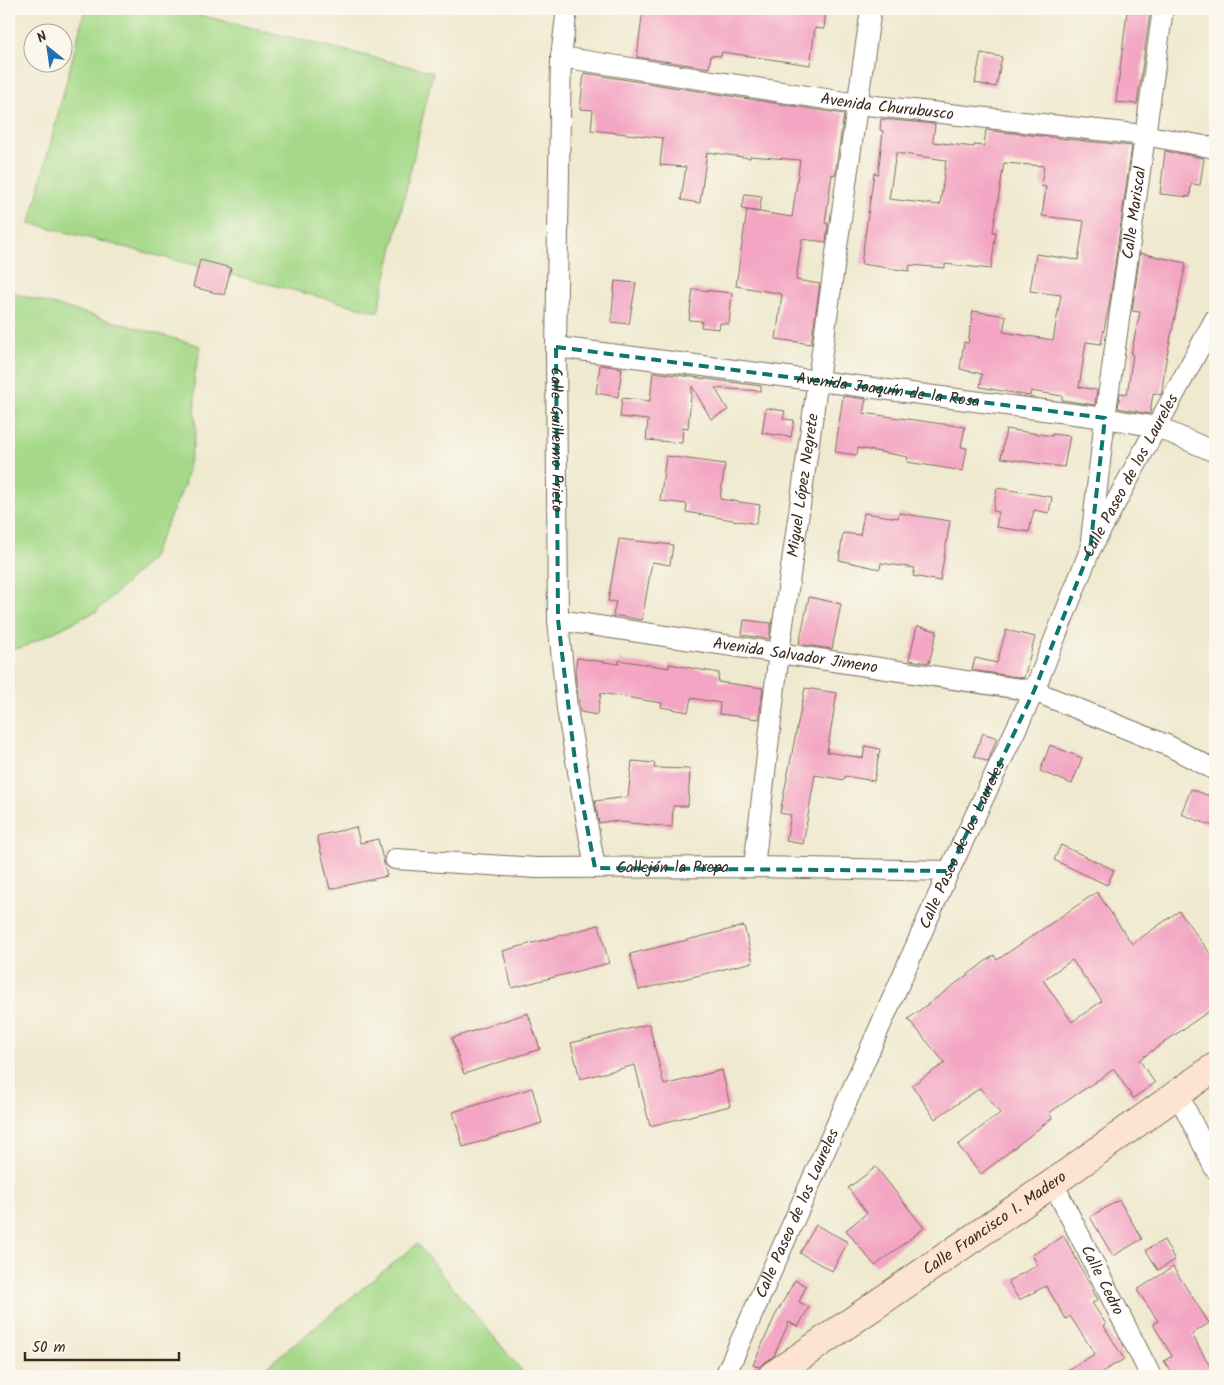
<svg xmlns="http://www.w3.org/2000/svg" width="1224" height="1385" font-family="Kalam,sans-serif">
	<style>
		.green { fill: #a5d989; stroke: #708254 }
		.building { fill: #f3a5c3; fill-rule: evenodd }
		.lines { fill: none; stroke-linecap: round; stroke-linejoin: round }
		.minor-casing { stroke: #7a6d5c; stroke-width: 22 }
		.secondary-casing { stroke: #7a6d5c; stroke-width: 30 }
		.minor { stroke: #fff; stroke-width: 20 }
		.secondary { stroke: #fde4d1; stroke-width: 28 }
		.marked { fill: none; stroke: #0f766e; stroke-width: 4; stroke-dasharray: 10 6; stroke-linejoin: round }
		.labels { text-anchor: middle; dominant-baseline: central; stroke-width: 4.5; stroke-linejoin: round; paint-order: stroke }
		.street-label { font-size: 16px; fill: #3b2a1e; stroke: #fbf7ec }
	</style>
	<rect width="100%" height="100%" fill="#fbf7ec"/>
	<filter id="ink" filterUnits="userSpaceOnUse"><feTurbulence type="fractalNoise" baseFrequency=".02" numOctaves="2"/><feDisplacementMap in="SourceGraphic" scale="10" xChannelSelector="R" yChannelSelector="G"/><feConvolveMatrix kernelMatrix="1 2 1 2 8 2 1 2 1" color-interpolation-filters="sRGB"/></filter>
	<filter id="wash" filterUnits="userSpaceOnUse"><feTurbulence type="fractalNoise" baseFrequency=".0096" numOctaves="4" result="noise"/><feDisplacementMap in="SourceGraphic" scale="20" xChannelSelector="R" yChannelSelector="G"/><feGaussianBlur stdDeviation="1.12" result="paint"/><feColorMatrix in="noise" values="0 0 0 0 0 0 0 0 0 0 0 0 0 0 0 0 0 1.4 0 .05"/><feComposite in="paint" operator="in"/></filter>
	<g filter="url(#wash)">
		<rect width="100%" height="100%" fill="#efe9cf"/>
		<path class="green" d="M 85,9 L 174,9 L 433,72 L 378,312 L 30,223 Z
			M 9,292 L 201,346 L 194,378 L 196,432 L 184,486 L 151,559 L 97,611 L 21,648 L 9,649 Z
			M 417,1244 L 526,1376 L 255,1376 Z"/>
		<g id="blocks">
			<path class="building" d="M 643,9 L 826,9 L 824,29 L 815,28 L 810,65 L 722,52 L 721,56 L 711,55 L 709,68 L 637,57 Z
				M 1127,12 L 1150,13 L 1137,104 L 1116,102 Z
				M 981,53 L 1002,57 L 996,87 L 975,83 Z
				M 584,73 L 844,114 L 835,175 L 832,174 L 825,223 L 828,224 L 826,242 L 802,239 L 796,280 L 820,284 L 811,344 L 776,339 L 782,294 L 736,286 L 747,210 L 792,217 L 800,160 L 750,156 L 750,158 L 707,152 L 700,203 L 681,200 L 686,167 L 660,165 L 663,138 L 591,130 L 593,110 L 580,109 Z
				M 881,119 L 935,124 L 933,142 L 974,147 L 974,145 L 984,146 L 986,130 L 1132,146 L 1109,306 L 1101,344 L 1086,342 L 1079,387 L 1097,390 L 1095,405 L 1062,400 L 1062,396 L 1031,391 L 1030,396 L 980,387 L 982,374 L 960,369 L 964,342 L 968,343 L 973,311 L 1006,316 L 1003,332 L 1053,340 L 1061,295 L 1030,291 L 1036,254 L 1078,260 L 1084,221 L 1042,216 L 1046,187 L 1041,186 L 1044,166 L 1004,163 L 993,232 L 996,232 L 991,269 L 945,264 L 945,268 L 910,265 L 909,271 L 861,264 L 874,173 L 878,174 L 883,131 L 880,130 ZM 896,153 L 946,160 L 940,205 L 889,199 Z
				M 1165,151 L 1204,158 L 1200,185 L 1191,184 L 1190,197 L 1160,194 Z
				M 745,194 L 762,196 L 759,212 L 742,209 Z
				M 1140,253 L 1186,263 L 1165,365 L 1162,391 L 1161,395 L 1153,393 L 1150,414 L 1118,408 L 1120,393 L 1127,394 L 1133,355 L 1131,354 L 1140,312 L 1132,311 Z
				M 200,260 L 231,268 L 224,295 L 193,287 Z
				M 615,281 L 636,283 L 629,324 L 611,322 Z
				M 693,289 L 732,293 L 729,324 L 720,323 L 719,329 L 701,327 L 702,321 L 689,320 Z
				M 600,365 L 622,368 L 618,397 L 596,393 Z
				M 653,372 L 761,386 L 761,391 L 715,388 L 728,410 L 711,419 L 692,386 L 688,428 L 683,427 L 682,443 L 646,440 L 648,420 L 620,417 L 622,398 L 650,401 Z
				M 843,396 L 866,399 L 863,413 L 965,427 L 961,447 L 967,448 L 963,471 L 907,462 L 908,457 L 858,448 L 857,455 L 835,452 Z
				M 766,408 L 785,411 L 783,419 L 794,420 L 791,437 L 762,433 Z
				M 1006,429 L 1052,436 L 1052,434 L 1070,436 L 1064,467 L 1001,458 Z
				M 666,456 L 725,464 L 720,499 L 760,505 L 756,524 L 686,512 L 687,504 L 660,501 Z
				M 997,488 L 1052,497 L 1049,513 L 1034,510 L 1029,532 L 996,527 L 999,512 L 993,511 Z
				M 864,513 L 898,518 L 899,513 L 950,521 L 940,581 L 913,576 L 915,568 L 881,563 L 880,569 L 839,560 L 843,533 L 860,535 Z
				M 619,539 L 673,545 L 670,565 L 652,562 L 642,620 L 613,615 L 616,602 L 608,601 Z
				M 809,597 L 841,604 L 832,649 L 799,644 Z
				M 744,620 L 771,623 L 769,639 L 742,635 Z
				M 917,626 L 937,631 L 929,663 L 909,660 Z
				M 1006,630 L 1035,637 L 1024,678 L 972,670 L 975,658 L 997,663 Z
				M 577,658 L 619,664 L 619,660 L 669,668 L 669,664 L 719,673 L 718,682 L 763,688 L 759,719 L 719,714 L 720,703 L 691,698 L 688,712 L 661,707 L 662,703 L 601,693 L 597,715 L 580,712 L 575,672 Z
				M 805,688 L 837,693 L 827,752 L 863,758 L 865,746 L 880,749 L 874,781 L 845,776 L 844,780 L 815,775 L 803,844 L 786,841 L 791,815 L 780,813 Z
				M 983,733 L 997,738 L 988,762 L 974,756 Z
				M 1050,745 L 1082,758 L 1072,784 L 1040,771 Z
				M 632,761 L 655,763 L 654,768 L 690,769 L 688,806 L 673,806 L 672,827 L 610,821 L 599,823 L 595,801 L 628,797 Z
				M 1191,789 L 1215,798 L 1215,827 L 1181,814 Z
				M 356,827 L 360,843 L 378,839 L 387,876 L 330,889 L 317,836 Z
				M 1061,845 L 1114,870 L 1107,885 L 1054,860 Z
				M 1097,892 L 1132,944 L 1179,911 L 1215,960 L 1215,1007 L 1139,1060 L 1155,1083 L 1133,1098 L 1114,1069 L 1049,1113 L 1052,1118 L 981,1174 L 958,1145 L 1000,1113 L 980,1088 L 935,1119 L 912,1085 L 945,1063 L 908,1019 L 994,955 L 997,960 ZM 1072,960 L 1102,1001 L 1072,1022 L 1043,980 Z
				M 599,925 L 609,963 L 512,988 L 503,951 Z
				M 744,926 L 753,962 L 639,990 L 630,954 Z
				M 528,1013 L 540,1049 L 464,1074 L 452,1038 Z
				M 649,1024 L 664,1085 L 722,1070 L 730,1106 L 650,1126 L 635,1065 L 580,1079 L 571,1043 Z
				M 532,1088 L 542,1123 L 463,1147 L 453,1112 Z
				M 876,1167 L 924,1228 L 875,1266 L 846,1230 L 867,1213 L 848,1188 Z
				M 1119,1200 L 1142,1239 L 1113,1256 L 1090,1217 Z
				M 816,1225 L 848,1242 L 832,1271 L 800,1253 Z
				M 1064,1236 L 1098,1300 L 1092,1303 L 1106,1324 L 1104,1326 L 1124,1359 L 1095,1376 L 1057,1376 L 1095,1354 L 1070,1316 L 1066,1319 L 1046,1286 L 1019,1300 L 1008,1281 L 1038,1265 L 1032,1255 Z
				M 1164,1240 L 1175,1260 L 1158,1270 L 1146,1250 Z
				M 1173,1267 L 1209,1323 L 1192,1334 L 1215,1376 L 1174,1376 L 1164,1361 L 1172,1356 L 1153,1324 L 1158,1321 L 1137,1290 Z
				M 795,1280 L 806,1286 L 799,1302 L 809,1307 L 798,1327 L 789,1322 L 774,1356 L 759,1367 L 753,1365 L 775,1316 Z"/>
		</g>
	</g>
	<g filter="url(#ink)">
		<use href="#blocks" fill-opacity="0" stroke="#7a6d5c" stroke-width="1"/>
		<g class="lines">
			<defs>
				<g id="minor">
					<path id="s1" d="M 567,9 L 561,57 L 556,347 L 558,620 L 567,709 L 595,868"/>
					<path id="s2" d="M 561,57 L 857,104 L 1144,135 L 1215,148"/>
					<path id="s3" d="M 556,347 L 1105,418 L 1157,427 L 1215,452"/>
					<path id="s4" d="M 1091,540 L 1105,418 L 1163,9"/>
					<path id="s5" d="M 558,620 L 1034,691 L 1169,746 L 1215,770"/>
					<path id="s6" d="M 395,859 L 537,868 L 754,867 L 949,871"/>
					<path id="s7" d="M 754,867 L 779,652 L 871,9"/>
					<path d="M 1178,1094 L 1215,1169"/>
					<path id="s8" d="M 1053,1183 L 1151,1376"/>
					<path id="s9" d="M 725,1376 L 949,871 L 1034,691 L 1090,550 L 1215,319"/>
				</g>
				<g id="secondary">
					<path id="s10" d="M 772,1376 L 1053,1183 L 1215,1067"/>
				</g>
			</defs>
			<use href="#minor" class="minor-casing"/>
			<use href="#secondary" class="secondary-casing"/>
			<use href="#minor" class="minor"/>
			<use href="#secondary" class="secondary"/>
		</g>
	</g>
	<path class="marked" d="M 556,347 L 1105,418 L 1090,550 L 1034,691 L 949,871 L 595,868 L 576,769 L 558,620 Z"/>
	<g class="labels">
		<g class="street-label">
			<text stroke="none"><textPath href="#s2" startOffset="330">Avenida Churubusco</textPath></text>
			<text stroke="none"><textPath href="#s4" startOffset="330">Calle Mariscal</textPath></text>
			<text stroke="none"><textPath href="#s3" startOffset="335">Avenida Joaquín de la Rosa</textPath></text>
			<text stroke="none"><textPath href="#s1" startOffset="431">Calle Guillermo Prieto</textPath></text>
			<text stroke="none"><textPath href="#s9" startOffset="988">Calle Paseo de los Laureles</textPath></text>
			<text stroke="none"><textPath href="#s7" startOffset="385">Miguel López Negrete</textPath></text>
			<text stroke="none"><textPath href="#s5" startOffset="240">Avenida Salvador Jimeno</textPath></text>
			<text stroke="none"><textPath href="#s9" startOffset="582">Calle Paseo de los Laureles</textPath></text>
			<text stroke="none"><textPath href="#s6" startOffset="278">Callejón la Prepa</textPath></text>
			<text stroke="none"><textPath href="#s9" startOffset="178">Calle Paseo de los Laureles</textPath></text>
			<text stroke="none"><textPath href="#s10" startOffset="270">Calle Francisco I. Madero</textPath></text>
			<text stroke="none"><textPath href="#s8" startOffset="109">Calle Cedro</textPath></text>
		</g>
	</g>
	<rect width="1224" height="1385" fill="none" stroke="#fbf7ec" stroke-width="30"/>
	<g transform="translate(48 48) rotate(330)"><circle r="24" fill="#fbf7ec" stroke="#aea59a"/>
	<path d="M0-4L9 19L0 12L-9 19Z" fill="#1f6fb2"/>
	<text y="-8" font-size="14" font-weight="bold" text-anchor="middle" fill="#3b2a1e">N</text>
	</g>
	<path d="M25 1352v8h154v-8" fill="none" stroke="#3b2a1e" stroke-width="2.5"/>
	<text x="32" y="1352" font-size="15" fill="#3b2a1e" stroke="#fbf7ec" stroke-width="4" paint-order="stroke">50 m</text>
</svg>
